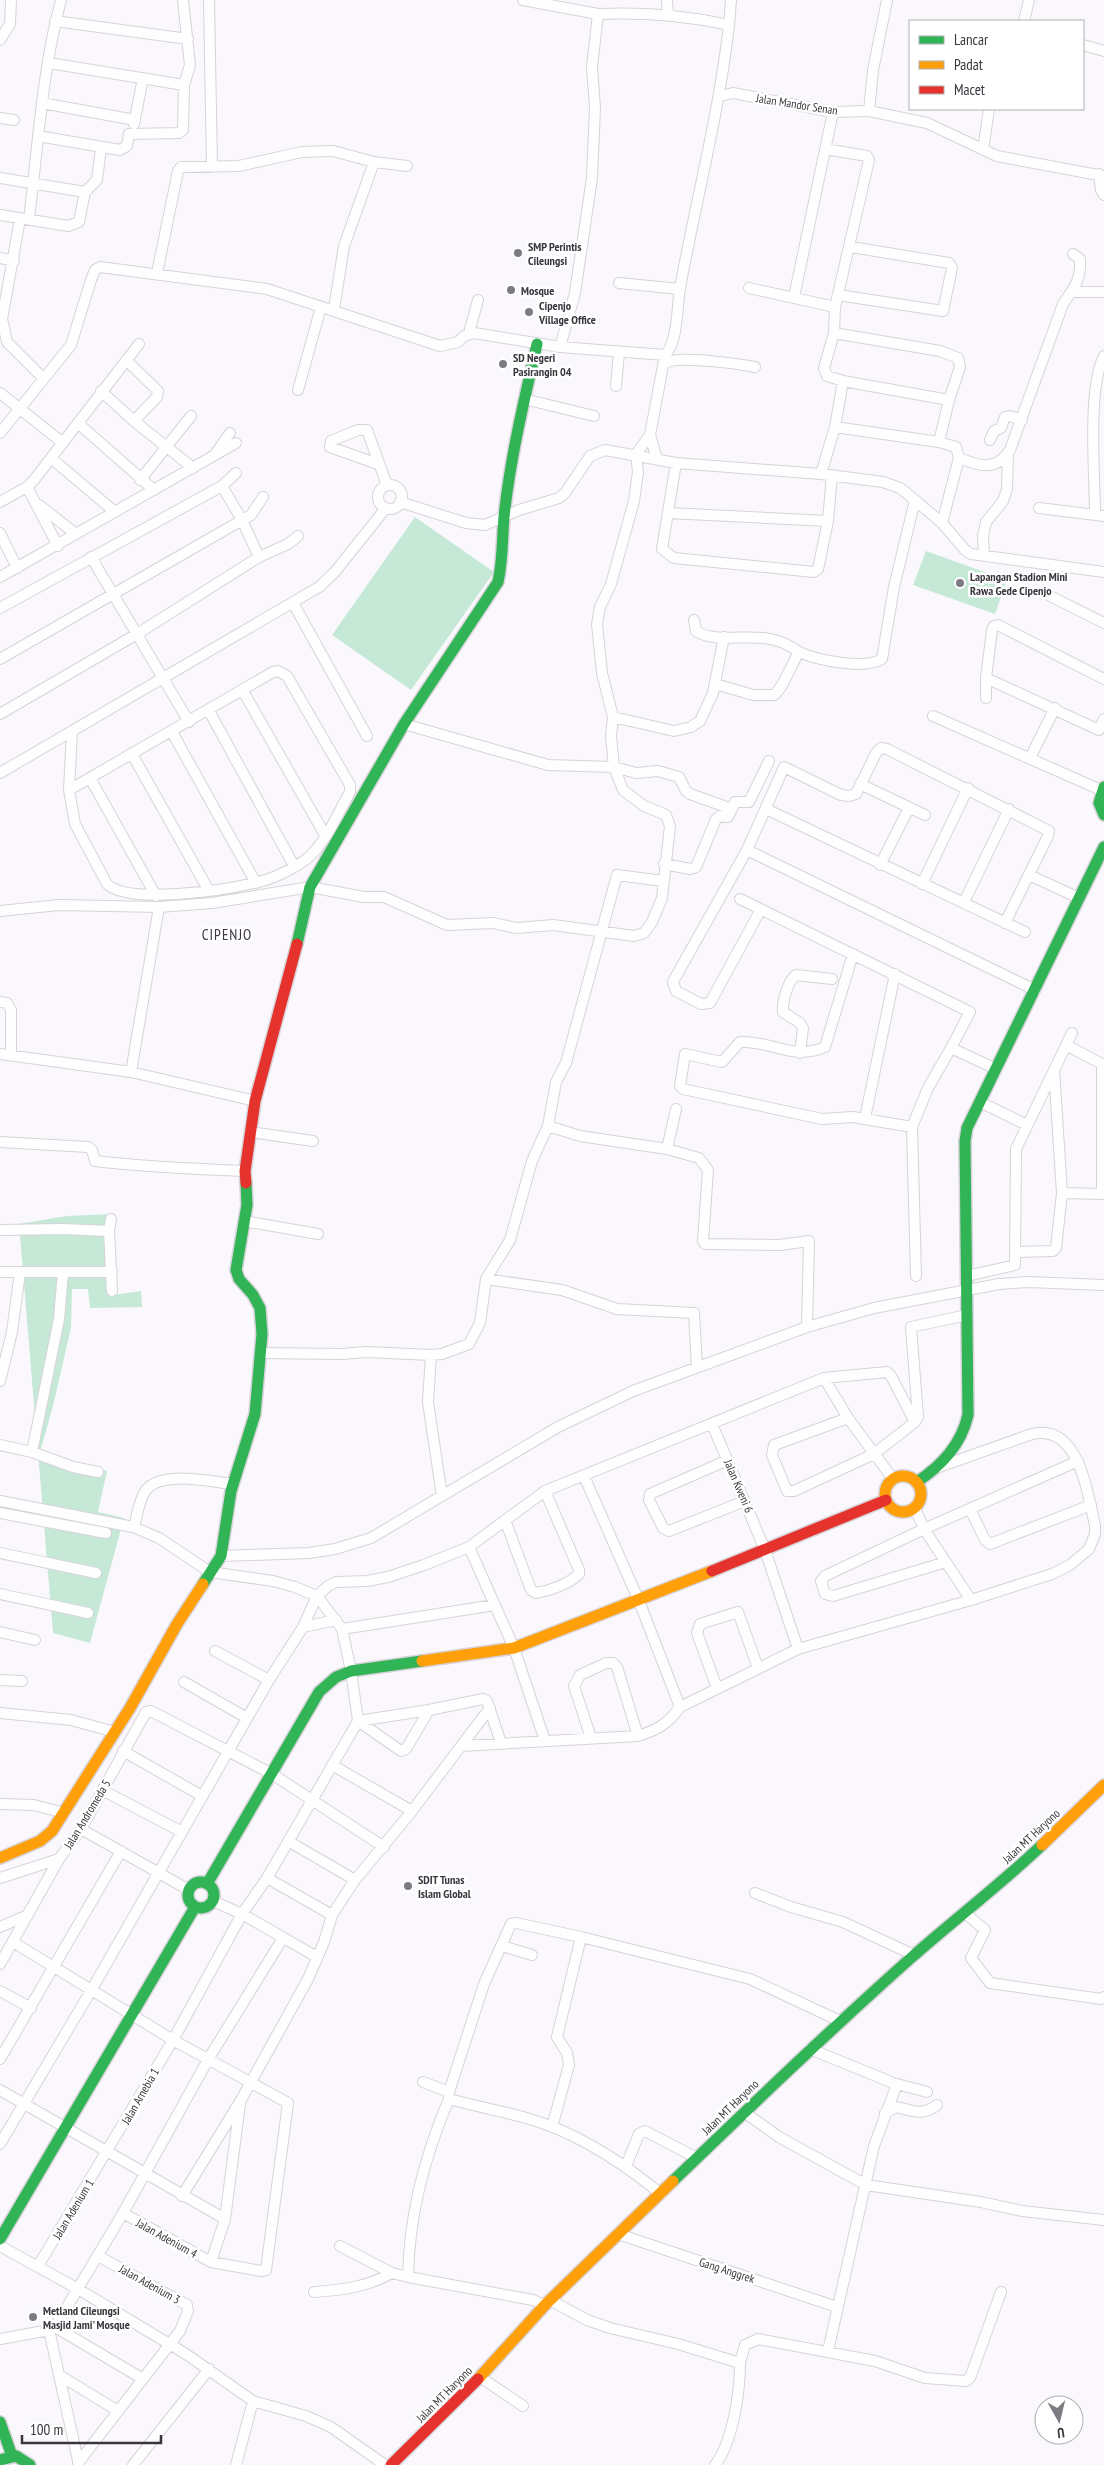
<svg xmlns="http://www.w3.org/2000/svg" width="1104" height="2465" font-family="'PT Sans Narrow',sans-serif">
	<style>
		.green { fill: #c6e9d7 }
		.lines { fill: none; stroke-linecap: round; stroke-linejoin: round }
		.street-casing { stroke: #d7d3d9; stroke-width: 12 }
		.fast-casing { stroke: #d7d3d9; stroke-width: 14 }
		.slow-casing { stroke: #d7d3d9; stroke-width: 14 }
		.jam-casing { stroke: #d7d3d9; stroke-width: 14 }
		.street { stroke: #fefeff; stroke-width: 10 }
		.fast { stroke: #30b455; stroke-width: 11 }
		.slow { stroke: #ff9f0a; stroke-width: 11 }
		.jam { stroke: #e5322d; stroke-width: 11 }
		.poi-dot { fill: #7e7a81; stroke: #fff; stroke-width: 2 }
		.labels { text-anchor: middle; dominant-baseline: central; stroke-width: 5; stroke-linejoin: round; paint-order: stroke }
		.street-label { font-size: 12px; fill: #3b363e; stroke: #fff }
		.poi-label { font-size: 12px; font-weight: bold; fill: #3b363e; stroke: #fff; text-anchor: start }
		.quarter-label { font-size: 15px; letter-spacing: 1px; fill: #3f3546; stroke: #fff }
	</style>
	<rect width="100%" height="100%" fill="#fbf8fd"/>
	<path class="green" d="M 415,517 L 494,572 L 411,690 L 332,635 Z
		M 926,551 L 1007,580 L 995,614 L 913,585 Z
		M 112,1214 L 113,1295 L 141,1291 L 142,1307 L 90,1308 L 88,1289 L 72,1289 L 71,1328 L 53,1406 L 40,1452 L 107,1471 L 98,1512 L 124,1518 L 90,1643 L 53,1633 L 19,1224 L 66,1216 Z"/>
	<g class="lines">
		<defs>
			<path id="street" d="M 209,0 L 212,167
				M 523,0 L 598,14
				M 667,0 L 668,15
				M 55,21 L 188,39
				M 1024,21 L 1029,0
				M 729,25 L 731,0
				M 0,40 L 10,24 L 11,0
				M 1083,45 L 1104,51
				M 49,63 L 184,85
				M 720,96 L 733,93 L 833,112 L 869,111 L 927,123 L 997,156 L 1104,176
				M 42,103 L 135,120
				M 869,111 L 873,70 L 887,0
				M 0,118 L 14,120
				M 134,124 L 143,78
				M 38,136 L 120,150 L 127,146 L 129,134 L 179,133 L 183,130 L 184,85 L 190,65 L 183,0
				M 983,150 L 989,109
				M 1099,174 L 1101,190 L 1104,195
				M 0,178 L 85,192 L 79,222 L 68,226 L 0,215
				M 85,192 L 97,180 L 101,148
				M 20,219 L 2,319 L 7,342 L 43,378
				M 29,219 C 38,146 42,71 61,0
				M 0,258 L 14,261
				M 157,273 L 178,171 L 181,167 L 239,166 L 302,152 L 333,151 L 374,162 L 407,166
				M 619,283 L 680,289
				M 749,288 L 835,307
				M 1073,292 L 1104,292
				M 838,295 L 943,311 L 952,268 L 949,263 L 851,247
				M 794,297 L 833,112
				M 334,309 L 344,246 L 374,162
				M 469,333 L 478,300
				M 834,333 L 940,351 L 958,358 L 960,367 L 949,400 L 939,442
				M 126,360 L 158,391 L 157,397 L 134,421
				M 665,363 C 677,355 739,364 755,367
				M 843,381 L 949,400
				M 616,386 L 619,353
				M 298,390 L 321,307
				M 101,391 L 134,421 L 193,468
				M 0,393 L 63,443
				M 524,399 L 594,416
				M 79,424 L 154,490
				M 835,427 L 939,442 L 956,447 L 959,458 L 942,523
				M 0,433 L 71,345 L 91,280 L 95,270 L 100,267 L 267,289 L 440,346 L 458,342 L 464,336 L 474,333 L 560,347 L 665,355 C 678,342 677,306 680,288 C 696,200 719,114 729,25 C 686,15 641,12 598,14 L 592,67 L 595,108 L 592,178 L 575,293 L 560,347
				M 990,440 L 994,431 L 1001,428 L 1005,417 L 1009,416 L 1022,420
				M 216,453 L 230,433
				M 51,458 L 115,512
				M 959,458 C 979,466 996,472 1010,450 L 1063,304 C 1074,287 1081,282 1080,259 L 1073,254
				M 657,459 L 650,435 L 665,355
				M 676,463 L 662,549 L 674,558 L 814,572 L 818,569 L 828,521
				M 378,464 L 330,447 L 331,441 L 358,430 L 367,430 L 387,485
				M 821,474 L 835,427 L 843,381 L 827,376 L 824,368 L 834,333 L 835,307 L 869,160 L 867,156 L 825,149
				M 140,480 L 191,416
				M378 497a12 12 0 1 1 24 0a12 12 0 1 1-24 0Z
				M 222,486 L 242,520 L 259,557
				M 27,487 L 58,546
				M 0,502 L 27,487 L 34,480 L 139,344
				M 400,502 L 466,523 L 485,525 L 519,510 L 559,498 L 565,493 L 590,456 L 605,450 L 676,463 L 821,474 L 883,482 L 900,488 L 915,500 L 942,523 L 965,550 L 971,554 L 1104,572
				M 39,505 L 76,534
				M 1039,508 L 1104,516
				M 668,513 L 828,521 L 832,475
				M 1095,515 C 1095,475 1087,389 1104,356
				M 0,533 L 17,568
				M 984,555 L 983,536 L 986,522 L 1003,501 L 1007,489 L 1008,453
				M 91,557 L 189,722
				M 0,577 L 236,443
				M 1050,596 L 1104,623
				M 293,603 L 367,736
				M 0,608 L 222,486 L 236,473
				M 694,620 L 696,631 C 722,648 763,624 799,652
				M 0,659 L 251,515 L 263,497
				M 986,678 L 1099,730 L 1104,719
				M 715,684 L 753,695 L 774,695 C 783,688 791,665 799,652 C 817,660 864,670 882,659 L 894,587 L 915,500
				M 243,691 L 325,835
				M 986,698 L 986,678 L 992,630 L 994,626 L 998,625 L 1104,679
				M 209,711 L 294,866
				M 0,714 L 137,634 L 259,557 L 288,544 L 298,536
				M 933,716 L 1101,790
				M 613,717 L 674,731 L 691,727 L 700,721 L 713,693 L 724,637
				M 404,724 L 548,765 L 614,767 L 636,773 L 658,771 L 679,777 L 686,791 L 690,794 L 732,809
				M 172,732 L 256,883
				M 132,754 L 209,891
				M 1030,758 L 1055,708
				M 0,773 L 319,587 L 334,573 L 386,508
				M 90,778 L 156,896
				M 860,784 L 925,815
				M 69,790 L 273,672 L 278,671 L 287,676 L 350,785 L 350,792 C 338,813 327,840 309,857 C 296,868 271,880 254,883 C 225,890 129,905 107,884 L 75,824 L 69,790 L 72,731
				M 766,809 L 1025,932
				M 747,850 L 1035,990
				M 664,864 L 690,869 L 696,867 L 716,819 L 720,816 L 728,817 L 735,802 L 749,802 L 769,761
				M 880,865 L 909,808
				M 1029,875 L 1079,898
				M 922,884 L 968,788
				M 740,899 L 970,1012 L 951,1048
				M 964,902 L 1009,809
				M 761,909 L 710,1003 L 701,1004 L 676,991 L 673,982 L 675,978 L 747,850 L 784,767 L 841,795 L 849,796 L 856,794 L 876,753 L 881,748 L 887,749 L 1049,831 L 1048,836 L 1005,923
				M 0,911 L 59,905 L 159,907 L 212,903 L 310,887 L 364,897 L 384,897 L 447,925 L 493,923 L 516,928 L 553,925 L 634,936 L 644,933 L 652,922 L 662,898 L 670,826 L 666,815 L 644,806 L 623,790 L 614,767 L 611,736 L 613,717 L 602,673 L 597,624 L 600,607 L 611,584 L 634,501 L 638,472 L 636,454 L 650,435
				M 853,954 L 825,1047 C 792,1061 771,1040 740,1042 L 722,1062 L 685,1054 L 680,1086 L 683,1089 L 822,1119 L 853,1117 L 912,1127
				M 0,1002 L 7,1003 L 11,1010 L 11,1055
				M 1066,1045 L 1104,1065
				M 800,1053 L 803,1028 L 800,1023 L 783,1012 C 782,1001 788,981 796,975 L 832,979
				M 0,1054 L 131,1072 L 255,1101
				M 1102,1064 L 1102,1194
				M 131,1072 L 159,907
				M 980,1102 L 1027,1125
				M 865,1118 L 895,974
				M 548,1126 L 580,1136 L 667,1149 L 699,1158 L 708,1170 L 703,1241 L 705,1244 L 780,1245 L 809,1241 L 807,1327
				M 250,1132 L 313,1141
				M 0,1142 L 88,1147 L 92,1150 L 95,1161 C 145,1167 195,1169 245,1171
				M 667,1149 L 676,1109
				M 1062,1193 L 1104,1194
				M 111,1219 L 109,1231 L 112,1291
				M 244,1221 L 318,1234
				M 0,1230 L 62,1229 L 109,1231
				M 1016,1252 L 1053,1251 L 1056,1248 L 1062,1193 L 1054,1070
				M 0,1272 L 20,1272 L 12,1332 L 0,1381
				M 20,1272 L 112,1272
				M 63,1272 L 59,1319 L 32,1452 L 73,1467 L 98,1472
				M 916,1276 L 912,1127 L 928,1088 L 951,1048 L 996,1069
				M 967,1276 L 1015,1265 L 1016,1149 L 1072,1033
				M 486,1279 L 562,1290 L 617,1309 L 694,1313 L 697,1367
				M 260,1353 L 342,1354 L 366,1352 L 431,1355 L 442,1354 L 469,1344 L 480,1323 L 486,1279 L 510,1240 L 532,1161 L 548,1126 L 556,1082 L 566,1063 L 617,875 L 663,881
				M 431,1355 L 428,1402 L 442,1496
				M 824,1378 L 848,1418 L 893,1479
				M 848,1418 L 774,1445 L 772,1455 L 787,1491 L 794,1491 L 874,1454 L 915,1422 L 918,1417 L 911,1327 L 967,1315
				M 712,1424 L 765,1550 L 798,1649
				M 0,1445 L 32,1452
				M 728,1460 L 650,1494 L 649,1500 L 663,1528 L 669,1531 L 745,1501
				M 584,1476 L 639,1601 L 680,1707
				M 0,1501 L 133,1527 L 159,1538 L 210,1572 L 273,1581 L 295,1587 L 317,1596 L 342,1629 L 351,1671 L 358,1721 L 401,1751 L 406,1749 L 429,1710
				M 915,1508 L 924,1529 L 971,1600
				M 970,1509 L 985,1540 L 990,1544 L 1091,1505
				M 0,1513 L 106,1533
				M 505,1520 L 531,1590 L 536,1593 C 549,1591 569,1584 579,1574 L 579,1570 L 545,1491
				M 134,1527 C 137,1516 139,1499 146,1490 C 161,1470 212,1482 233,1484
				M 469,1547 L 514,1648 L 545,1741
				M 0,1553 L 96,1573
				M 221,1556 L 309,1553 L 335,1549 L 371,1538 L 558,1427 L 633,1391 L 807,1327 L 874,1308 L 999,1284 L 1028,1282 L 1104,1285
				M 946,1562 L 833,1596 L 825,1594 L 821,1581 L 825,1576 L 924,1529 L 1078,1461
				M 0,1594 L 88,1613
				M 303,1627 L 336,1620
				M 342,1629 L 495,1605
				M 0,1632 L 35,1640
				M 215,1651 L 269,1680
				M 0,1680 L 22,1681
				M 184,1682 L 247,1718
				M 717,1688 L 697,1633 L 700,1624 L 738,1612 L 758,1668
				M 0,1713 L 71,1720 L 115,1732
				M 591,1738 L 574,1686 L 580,1675 L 606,1663 L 613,1663 L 617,1667 L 638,1736
				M 461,1746 L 490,1708
				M 123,1751 L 202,1796
				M 332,1765 L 412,1811
				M 102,1790 L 182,1832
				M 0,1804 L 34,1805 L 64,1813
				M 81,1829 L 189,1890
				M 288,1841 L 355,1880
				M 0,1878 L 59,1859
				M 267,1878 L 332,1915
				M 755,1893 L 791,1907 L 843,1922 L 914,1955
				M 213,1901 L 242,1914 L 317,1957
				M 965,1913 L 985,1930 L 971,1958 L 990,1983 L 1101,1999 L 1104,1997
				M 0,1927 L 28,1915
				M 13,1942 L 173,2040 L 288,2103 L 266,2270 L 261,2271 L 211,2262 L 123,2213
				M 502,1946 L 532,1955
				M 0,1964 L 59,1859 L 81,1829 L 146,1712 L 151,1711 L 272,1774 L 384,1847
				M 0,1991 L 31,2008
				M 810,2049 L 891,2082
				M 0,2059 L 121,1851
				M 423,2082 L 449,2092
				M 0,2090 L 225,2219
				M 449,2099 C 489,2110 534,2116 571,2135 C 604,2151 633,2171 661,2194
				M 744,2112 L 779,2137 L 866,2185 L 981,2202 L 1022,2211 L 1104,2220
				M 885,2113 L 897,2107 C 913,2111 923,2116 937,2105
				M 552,2127 L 569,2065 L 567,2053 L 557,2037 L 581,1937
				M 0,2144 L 92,1989 L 269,1680 L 303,1627 L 317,1596 L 328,1586 L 336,1582 L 367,1581 L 388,1577 L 424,1565 L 469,1547 L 545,1491 L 824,1378 L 887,1372 L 891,1376 L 915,1422
				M 626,2166 L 639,2134 L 645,2131 L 697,2158
				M 182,2196 L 241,2100 L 308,1979 L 324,1942 L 332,1915 L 355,1880 L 412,1811 L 461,1746 L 638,1736 C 657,1730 668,1724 680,1707 L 798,1649 L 971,1600 L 1052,1574 L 1070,1565 L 1089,1549 L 1095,1534 L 1095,1525 C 1087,1492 1079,1423 1032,1434 L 939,1467
				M 618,2234 L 837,2307
				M 0,2246 L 78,2289 L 186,2354 L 253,2401 L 306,2416 L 331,2427 L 385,2465
				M 340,2246 L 392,2273
				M 211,2262 L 225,2219 L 240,2104
				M 38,2266 L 173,2040 L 242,1914 L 267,1878 L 358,1721 L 429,1710 L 483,1699 L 487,1701 L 501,1743
				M 314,2292 C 342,2290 367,2287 392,2273 L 408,2277
				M 550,2300 L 587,2320 L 610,2328 L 678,2344 L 740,2363 C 740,2391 733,2442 715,2465
				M 545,2305 L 533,2300 L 408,2277 C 409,2217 425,2155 449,2099 L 449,2092 L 484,1984 L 511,1924 L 516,1923 L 581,1937 L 750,1979 L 840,2021
				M 55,2327 L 143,2379
				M 49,2330 L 79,2465
				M 0,2339 L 49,2330 L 55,2327 L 123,2213 L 209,2058 L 283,1938
				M 828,2351 L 874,2146 L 897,2084 L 927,2092
				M 740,2363 L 745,2345 L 758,2339 L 875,2361 L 925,2378 L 966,2381 L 970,2378 L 1001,2292
				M 59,2375 L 118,2411
				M 480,2377 L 523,2406
				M 78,2463 L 180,2331 L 188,2311 L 187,2305 L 98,2256
				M 133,2465 L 209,2369
				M 236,2465 L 253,2401"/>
			<path id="fast" d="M 1104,787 L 1099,803 L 1104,815
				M 297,944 L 310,887 L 404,724 L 498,582 C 503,560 502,539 504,517 C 510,459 524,401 537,344
				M 917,1482 C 942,1465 961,1445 968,1415 L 965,1141 L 967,1128 L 1104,847
				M 203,1584 L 221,1556 L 231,1491 L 255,1414 L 262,1334 L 260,1308 L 253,1295 L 239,1279 L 236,1270 L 247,1205 L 246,1183
				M188 1895a13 13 0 1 1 26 0a13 13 0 1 1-26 0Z
				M 207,1884 L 319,1692 L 336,1677 L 351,1671 L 422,1661
				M 673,2181 C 752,2105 831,2029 912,1957 C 955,1919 1000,1885 1042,1845
				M 0,2239 L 195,1907
				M 0,2422 L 12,2456
				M 0,2460 L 16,2456 L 30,2465"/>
			<path id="slow" d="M885 1494a18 18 0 1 1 36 0a18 18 0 1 1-36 0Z
				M 422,1661 L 514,1648 L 712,1571
				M 1042,1845 L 1104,1785
				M 0,1858 L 40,1841 L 52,1831 L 130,1708 L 177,1624 L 203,1584
				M 478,2379 L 545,2305 L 673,2181"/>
			<path id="jam" d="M 246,1183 L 245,1171 L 255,1101 L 297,944
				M 712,1571 L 886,1500
				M 391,2465 L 478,2379"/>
		</defs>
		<use href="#street" class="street-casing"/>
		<use href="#fast" class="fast-casing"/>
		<use href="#slow" class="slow-casing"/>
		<use href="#jam" class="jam-casing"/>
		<use href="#street" class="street"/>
		<use href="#fast" class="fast"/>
		<use href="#slow" class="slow"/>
		<use href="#jam" class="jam"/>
	</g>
	<g class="poi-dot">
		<circle cx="518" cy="253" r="5"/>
		<circle cx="511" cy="290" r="5"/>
		<circle cx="529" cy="312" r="5"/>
		<circle cx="503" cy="364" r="5"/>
		<circle cx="960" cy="583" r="5"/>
		<circle cx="408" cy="1886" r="5"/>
		<circle cx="33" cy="2317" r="5"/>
	</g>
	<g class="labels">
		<g class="street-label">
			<text transform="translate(797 104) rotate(9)">Jalan Mandor Senan</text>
			<text transform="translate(739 1486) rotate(67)">Jalan Kweni 6</text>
			<text transform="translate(87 1814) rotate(-59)">Jalan Andromeda 5</text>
			<text transform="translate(1031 1836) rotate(-43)">Jalan MT Haryono</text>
			<text transform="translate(140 2096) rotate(-60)">Jalan Arnebia 1</text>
			<text transform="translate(730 2107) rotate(-44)">Jalan MT Haryono</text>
			<text transform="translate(73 2209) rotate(-59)">Jalan Adenium 1</text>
			<text transform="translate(167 2238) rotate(29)">Jalan Adenium 4</text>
			<text transform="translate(727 2270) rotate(18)">Gang Anggrek</text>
			<text transform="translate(150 2284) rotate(29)">Jalan Adenium 3</text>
			<text transform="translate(444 2394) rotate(-45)">Jalan MT Haryono</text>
		</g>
		<g class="poi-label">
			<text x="528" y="246">SMP Perintis<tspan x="528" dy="14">Cileungsi</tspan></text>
			<text x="521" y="290">Mosque</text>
			<text x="539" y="305">Cipenjo<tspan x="539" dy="14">Village Office</tspan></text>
			<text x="513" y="357">SD Negeri<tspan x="513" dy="14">Pasirangin 04</tspan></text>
			<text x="970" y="576">Lapangan Stadion Mini<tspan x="970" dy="14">Rawa Gede Cipenjo</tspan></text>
			<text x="418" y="1879">SDIT Tunas<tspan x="418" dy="14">Islam Global</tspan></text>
			<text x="43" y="2310">Metland Cileungsi<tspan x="43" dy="14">Masjid Jami' Mosque</tspan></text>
		</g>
		<g class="quarter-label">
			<text x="227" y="934">CIPENJO</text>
		</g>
	</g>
	<rect x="909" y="20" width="175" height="90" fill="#ffffff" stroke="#b1afb2"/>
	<rect x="919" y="36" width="25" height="8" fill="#30b455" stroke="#b1afb2"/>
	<text x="954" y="45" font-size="15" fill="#3b363e">Lancar</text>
	<rect x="919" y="61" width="25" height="8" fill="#ff9f0a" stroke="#b1afb2"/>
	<text x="954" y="70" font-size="15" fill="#3b363e">Padat</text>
	<rect x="919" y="86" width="25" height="8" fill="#e5322d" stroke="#b1afb2"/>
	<text x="954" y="95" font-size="15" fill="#3b363e">Macet</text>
	<g transform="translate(1059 2420) rotate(172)"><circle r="24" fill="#ffffff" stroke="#b1afb2"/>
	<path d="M0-4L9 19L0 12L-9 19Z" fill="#7e7a81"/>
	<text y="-8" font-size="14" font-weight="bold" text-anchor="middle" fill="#3b363e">U</text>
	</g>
	<path d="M22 2435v8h139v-8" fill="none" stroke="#3b363e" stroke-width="2.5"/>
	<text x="30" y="2435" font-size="15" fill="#3b363e" stroke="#ffffff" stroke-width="4" paint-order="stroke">100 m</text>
</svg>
